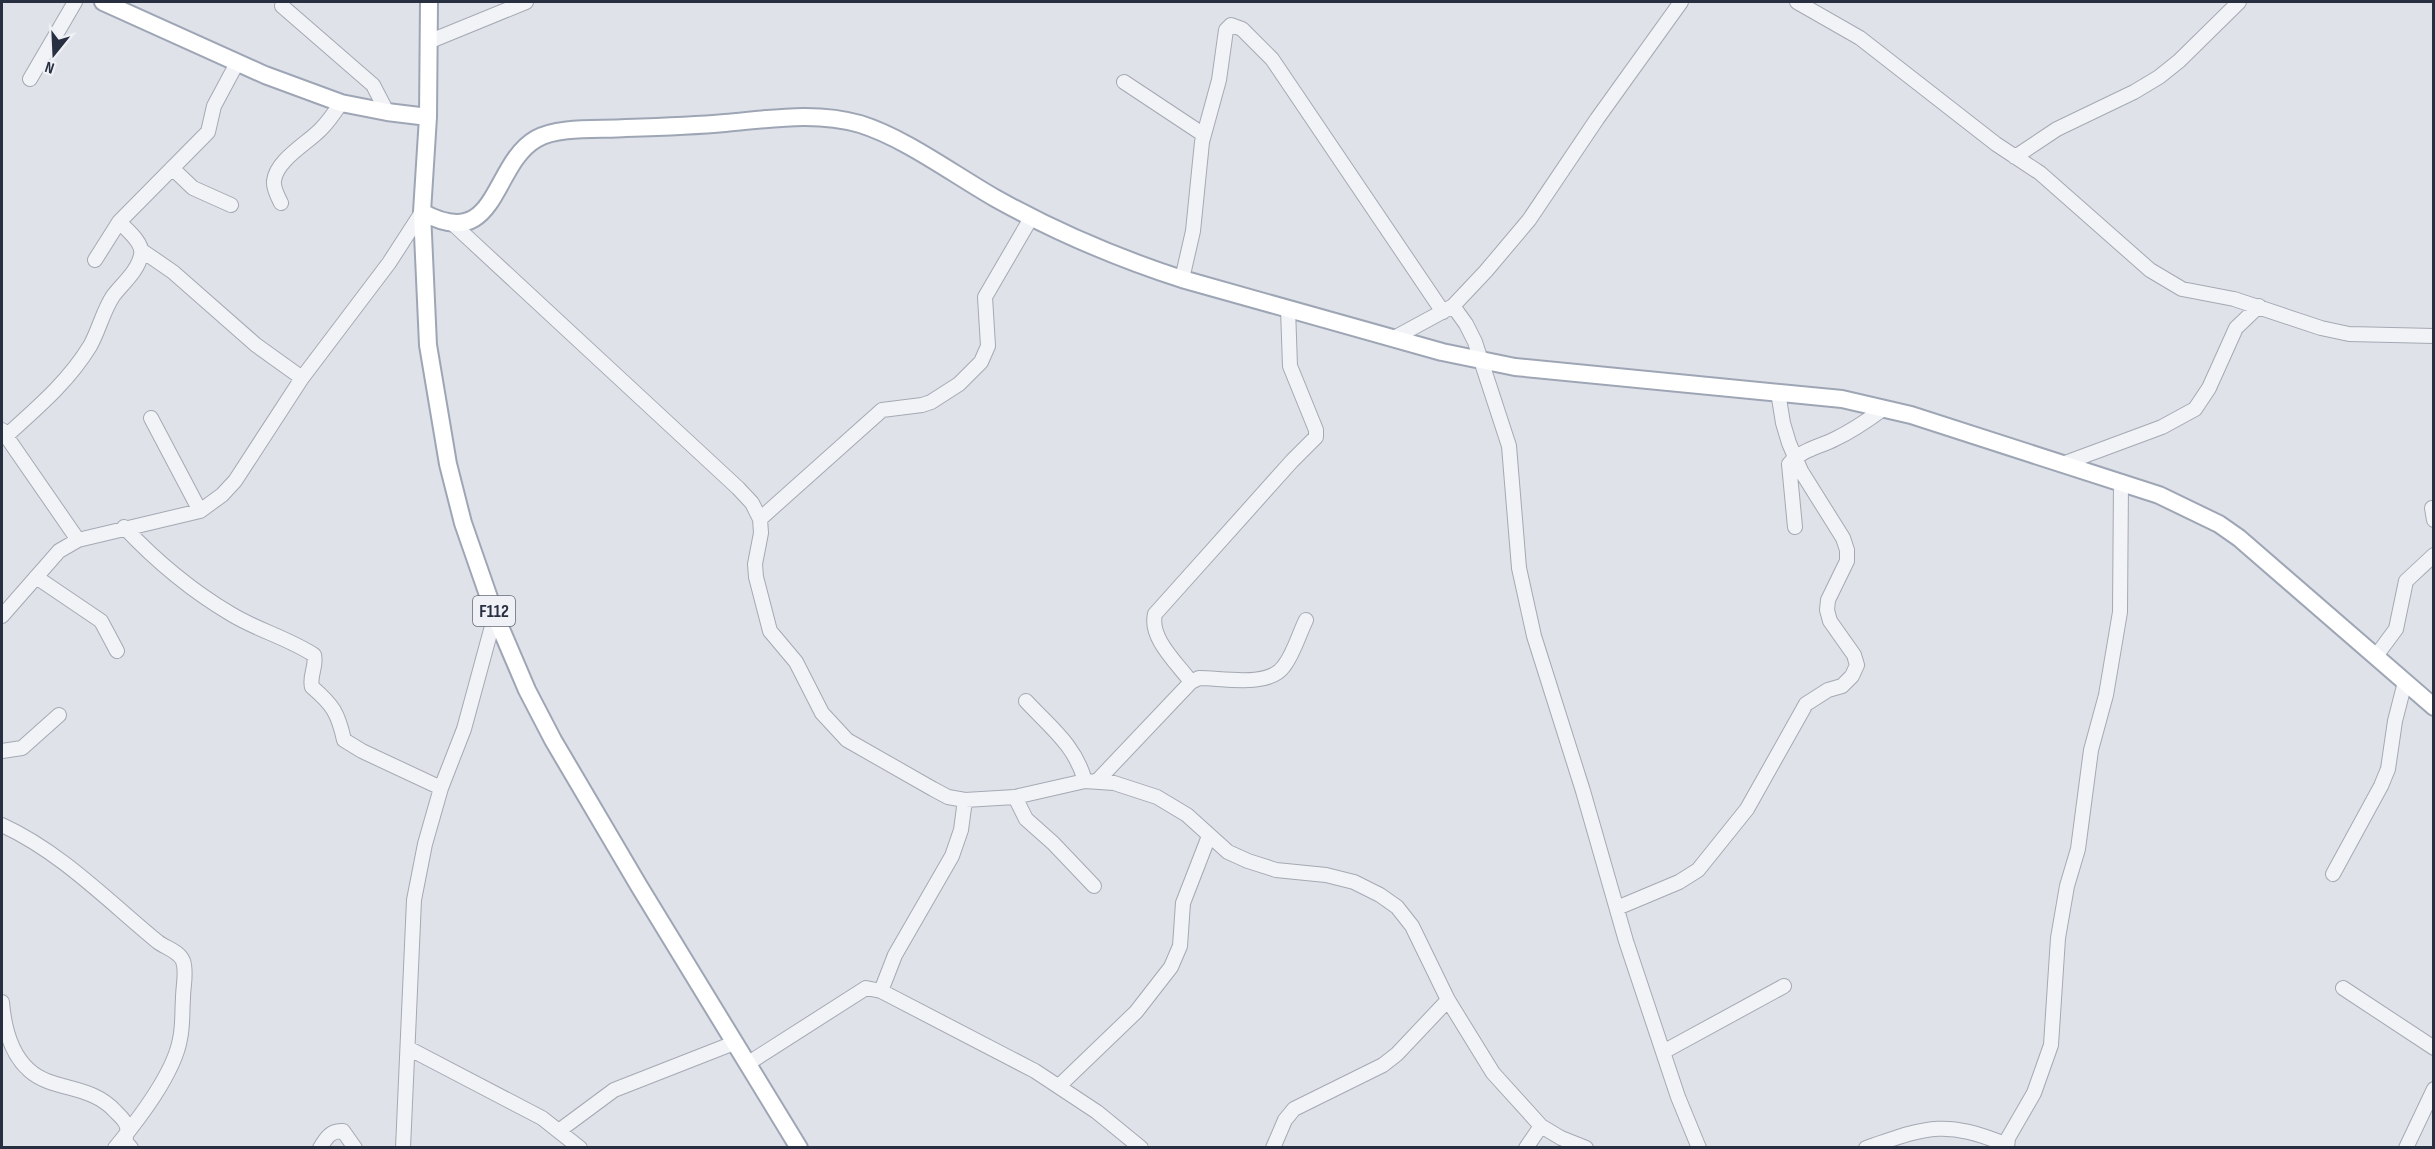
<svg xmlns="http://www.w3.org/2000/svg" width="2435" height="1149" font-family="'Sofia Sans Condensed',sans-serif">
	<style>
		.lines { fill: none; stroke-linecap: round; stroke-linejoin: round }
		.minor-casing { stroke: #a4a9b3; stroke-width: 16 }
		.major-casing { stroke: #9ea6b5; stroke-width: 20 }
		.minor { stroke: #f2f3f7; stroke-width: 14 }
		.major { stroke: #fff; stroke-width: 16 }
		.labels { text-anchor: middle; dominant-baseline: central; stroke-width: 5; stroke-linejoin: round; paint-order: stroke }
		.shield { fill: #eff1f6; stroke: #636977; stroke-width: 1.5 }
		.shield-label { font-size: 18px; font-weight: bold; fill: #272f41 }
	</style>
	<rect width="100%" height="100%" fill="#dfe2e9"/>
	<g class="lines">
		<defs>
			<path id="minor" d="M 1797,2 L 1860,38 L 1996,144 L 2040,173 L 2150,270 L 2182,289 L 2234,299 L 2321,328 L 2349,334 L 2434,336
				M 282,6 L 373,85 L 387,112
				M 428,42 L 526,2
				M 30,79 L 75,2
				M 1124,82 L 1204,135
				M 2015,157 L 2057,129 L 2134,92 L 2159,77 L 2179,61 L 2239,2
				M 172,168 L 193,188 L 231,205
				M 281,203 C 278,197 273,188 274,181 C 276,160 308,143 321,129 C 329,121 335,112 341,103
				M 452,223 L 738,488 L 752,503 L 760,519 L 761,533 L 755,564 L 756,577 L 770,631 L 796,662 L 822,713 L 847,740 L 933,789 L 948,797 L 965,800 L 1015,797 L 1085,781 L 1114,783 L 1157,797 L 1187,815 L 1228,852 L 1248,861 L 1276,870 L 1326,875 L 1354,882 L 1380,895 L 1397,907 L 1412,926 L 1448,1000 L 1493,1073 L 1541,1126 L 1561,1138 L 1586,1148
				M 141,250 L 173,272 L 256,345 L 302,378
				M 95,260 L 119,222 L 208,132 L 214,106 L 237,63
				M 1182,279 L 1193,231 L 1202,142 L 1219,80 L 1226,30 L 1231,25 L 1242,29 L 1272,59 L 1443,312
				M 1453,306 L 1466,324 L 1475,342 L 1509,446 L 1519,568 L 1534,636 L 1583,791 L 1626,941 L 1678,1097 L 1699,1148
				M 1394,338 L 1453,306 L 1486,271 L 1529,220 L 1597,119 L 1681,2
				M 151,418 L 200,511
				M 2,430 L 78,540
				M 6,436 C 37,408 68,382 90,346 C 99,330 103,311 113,296 C 122,284 138,271 141,255 C 144,243 126,229 119,222
				M 2065,463 L 2162,427 L 2195,409 L 2209,388 L 2236,328 L 2259,306
				M 2432,508 L 2434,520
				M 760,519 L 882,410 L 922,405 L 931,402 L 959,384 L 981,362 L 988,346 L 985,297 L 1031,218
				M 124,527 C 155,560 192,591 231,614 C 257,630 288,638 314,655 C 317,667 309,675 312,687 C 333,705 338,713 344,740 L 362,751 L 441,788
				M 1795,527 L 1789,464 C 1801,450 1819,447 1835,439 C 1852,431 1868,420 1883,409
				M 36,577 L 101,621 L 117,651
				M 2,616 L 59,551 L 78,540 L 200,511 L 222,495 L 235,481 L 302,378 L 389,263 L 422,212
				M 2376,656 L 2396,629 L 2406,581 L 2434,555
				M 1191,682 C 1177,663 1149,638 1155,614 L 1292,461 L 1316,437 L 1316,430 L 1290,366 L 1288,309
				M 1026,701 C 1051,728 1075,745 1085,781
				M 2,751 L 22,748 L 59,715
				M 1098,780 L 1191,682 L 1199,678 C 1223,678 1269,688 1284,666 C 1294,653 1299,634 1306,620
				M 1015,797 L 1026,819 L 1053,843 L 1094,886
				M 2,825 C 61,852 108,901 158,942 C 166,948 179,951 183,961 C 187,972 183,986 183,998 C 182,1011 183,1026 180,1039 C 174,1074 138,1120 115,1148
				M 2333,874 L 2381,786 L 2388,769 L 2395,721 L 2405,682
				M 1617,908 L 1679,882 L 1698,870 L 1747,809 L 1806,704 L 1828,690 L 1842,686 L 1852,676 L 1857,665 L 1854,655 L 1830,621 L 1827,610 L 1828,600 L 1847,561 L 1847,550 L 1843,538 L 1801,471 L 1789,443 L 1783,423 L 1778,392
				M 2343,988 L 2434,1048
				M 881,991 L 895,955 L 952,856 L 961,830 L 965,800
				M 2,1002 C 4,1026 11,1054 29,1070 C 53,1092 90,1083 116,1112 C 120,1116 126,1121 127,1127 C 128,1131 126,1137 125,1141 L 131,1148
				M 408,1048 L 542,1118 L 580,1148
				M 1663,1052 L 1784,986
				M 747,1064 L 866,988 L 881,991 L 1035,1071 L 1097,1112 L 1141,1148
				M 1059,1086 L 1136,1012 L 1171,967 L 1180,946 L 1183,903 L 1209,836
				M 560,1130 L 614,1090 L 734,1043
				M 320,1148 C 326,1138 331,1130 343,1131 L 355,1148
				M 403,1148 L 414,900 L 425,844 L 441,788 L 464,729 L 495,615
				M 1273,1148 L 1285,1120 L 1294,1109 L 1383,1065 L 1397,1054 L 1448,1000
				M 1526,1148 L 1541,1126
				M 1866,1148 C 1927,1127 1944,1119 2007,1145
				M 2007,1148 L 2008,1138 L 2034,1093 L 2051,1045 L 2058,938 L 2067,886 L 2078,849 L 2091,750 L 2106,695 L 2120,612 L 2121,482
				M 2406,1148 L 2434,1089"/>
			<path id="major" d="M 103,2 L 265,75 L 341,103 L 387,112 L 428,117
				M 429,2 L 428,117 L 422,212 L 428,345 L 448,464 L 463,523 L 495,615 L 527,690 L 553,740 L 639,886 L 799,1148
				M 422,212 C 498,254 491,165 536,139 C 558,126 601,130 626,128 C 659,127 692,126 725,123 C 770,119 816,111 860,124 C 905,138 953,174 995,198 C 1054,231 1117,258 1182,279 L 1442,352 L 1515,367 L 1842,399 L 1911,415 L 2159,495 L 2219,524 L 2239,538 L 2434,707"/>
		</defs>
		<use href="#minor" class="minor-casing"/>
		<use href="#major" class="major-casing"/>
		<use href="#minor" class="minor"/>
		<use href="#major" class="major"/>
	</g>
	<g class="labels">
		<rect class="shield" x="473" y="596" width="42" height="30" rx="4.5"/>
		<g class="shield-label">
			<text x="494" y="611">F112</text>
		</g>
	</g>
	<rect width="2435" height="1149" fill="none" stroke="#272f41" stroke-width="6"/>
	<g transform="translate(54 54) rotate(198)" stroke="#eff1f6" stroke-width="4.5" paint-order="stroke">
	<path d="M0-4.5L10 22L0 15L-10 22Z" fill="#272f41"/>
	<text y="-9" font-size="16" font-weight="bold" text-anchor="middle" fill="#272f41">N</text>
	</g>
</svg>
